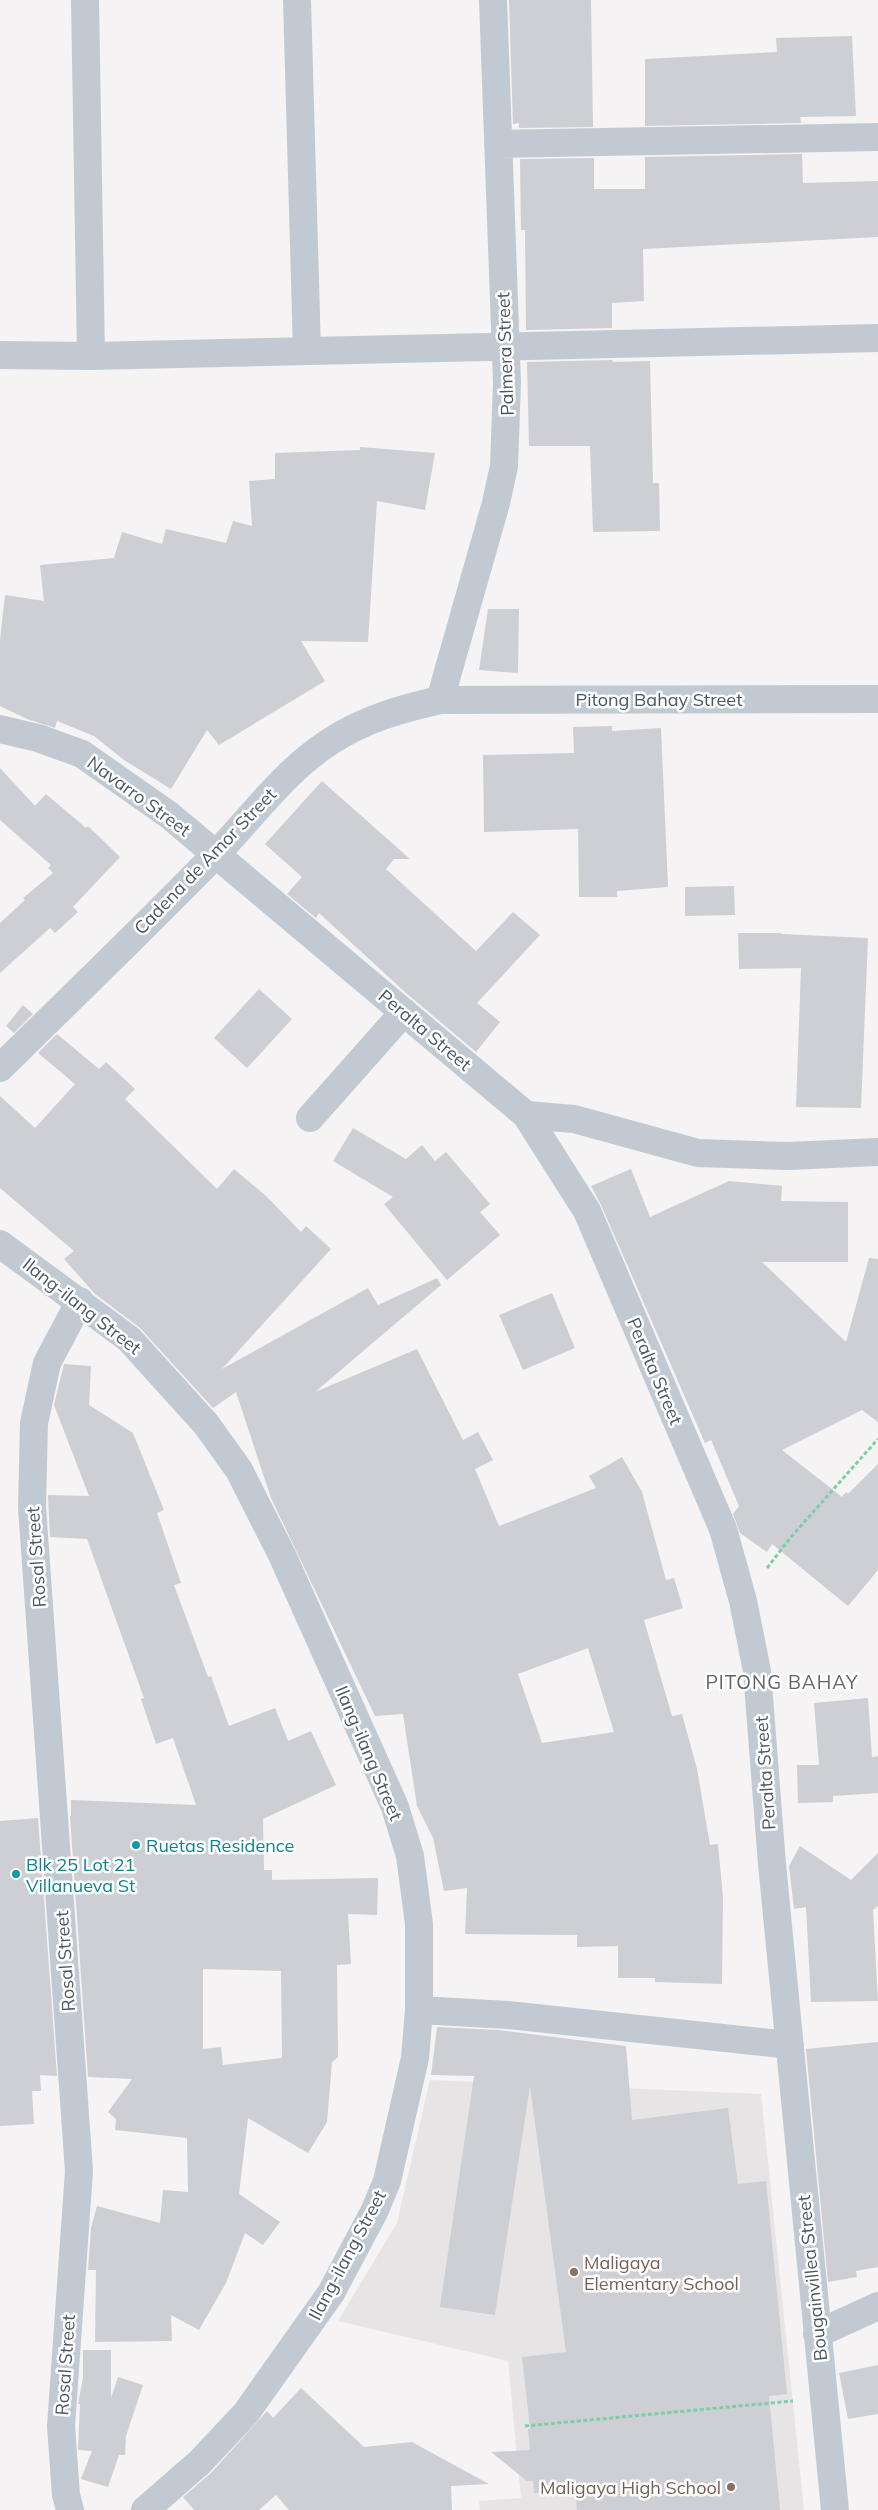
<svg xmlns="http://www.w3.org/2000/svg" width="878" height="2510" font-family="Mulish,sans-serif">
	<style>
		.education { fill: #e6e4e5 }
		.building { fill: #cdcfd5; fill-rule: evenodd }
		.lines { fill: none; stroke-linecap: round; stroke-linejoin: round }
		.path { stroke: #7ad0a6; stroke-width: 3; stroke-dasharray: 4 2.5; stroke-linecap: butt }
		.minor { stroke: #c1cad2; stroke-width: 28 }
		.culture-dot { fill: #0f9aa8; stroke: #fff; stroke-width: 2 }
		.education-dot { fill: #8d6e63; stroke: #fff; stroke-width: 2 }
		.labels { text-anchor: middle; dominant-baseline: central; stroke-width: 5; stroke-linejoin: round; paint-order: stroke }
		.street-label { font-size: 18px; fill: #4a5661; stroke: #fff }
		.culture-label { font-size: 18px; fill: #0d838f; stroke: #fff; text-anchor: start }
		.education-label { font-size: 18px; fill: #785e54; stroke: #fff; text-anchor: start }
		.neighbourhood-label { font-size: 19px; letter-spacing: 1px; fill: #5f6368; stroke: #fff }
	</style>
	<rect width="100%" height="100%" fill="#f5f3f3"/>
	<path class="education" d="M 430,2080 L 761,2094 L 804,2510 L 480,2510 L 479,2501 L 521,2498 L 508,2361 L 338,2321 L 397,2223 Z"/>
	<path class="building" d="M 509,0 L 591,0 L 593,127 L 519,128 L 519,123 L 513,124 Z
		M 852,36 L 856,116 L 800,117 L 801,123 L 645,126 L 645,59 L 777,52 L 776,38 Z
		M 802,154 L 803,183 L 878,181 L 878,237 L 643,249 L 644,301 L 612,303 L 612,328 L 526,330 L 525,230 L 521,230 L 520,159 L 594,158 L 594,189 L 645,189 L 645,157 Z
		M 612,360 L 613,362 L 650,361 L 653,483 L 659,483 L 660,531 L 593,532 L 590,446 L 529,446 L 527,362 Z
		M 360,447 L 435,453 L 425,510 L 377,501 L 368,642 L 301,641 L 325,681 L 219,745 L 207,730 L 171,789 L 124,760 L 94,736 L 57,721 L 55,728 L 27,719 L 0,706 L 0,640 L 5,595 L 44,601 L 40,565 L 114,558 L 122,532 L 162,544 L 166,529 L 226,543 L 233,521 L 252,526 L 249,481 L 275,479 L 275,453 L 360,450 Z
		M 488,609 L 519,609 L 518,673 L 479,670 Z
		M 612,726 L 612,731 L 661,728 L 668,887 L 617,891 L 617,897 L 579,897 L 578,829 L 484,832 L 483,755 L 574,753 L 573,727 Z
		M 0,768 L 35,806 L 46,794 L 86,828 L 88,826 L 120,857 L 73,907 L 78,912 L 55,933 L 50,928 L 0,973 L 0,923 L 25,900 L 23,898 L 53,873 L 48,868 L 51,865 L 0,820 Z
		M 322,781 L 410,859 L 394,859 L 386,869 L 476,951 L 513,912 L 540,935 L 477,1003 L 500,1022 L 476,1052 L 406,993 L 319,913 L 316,918 L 287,894 L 302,877 L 265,844 Z
		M 734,886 L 735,915 L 685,916 L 685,887 Z
		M 738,933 L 781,933 L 781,934 L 868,938 L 861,1108 L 796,1107 L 801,968 L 739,969 Z
		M 259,989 L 292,1019 L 247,1068 L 214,1038 Z
		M 23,1005 L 33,1014 L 14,1033 L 6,1026 Z
		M 57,1034 L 99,1069 L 106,1062 L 135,1089 L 125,1099 L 217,1189 L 234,1169 L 265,1195 L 301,1232 L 306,1226 L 331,1249 L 222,1369 L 368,1288 L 378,1305 L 437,1278 L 441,1285 L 315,1392 L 417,1349 L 463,1440 L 478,1432 L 493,1460 L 475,1469 L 499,1526 L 596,1488 L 589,1476 L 622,1457 L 642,1492 L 666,1580 L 674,1578 L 683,1608 L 644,1620 L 672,1716 L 682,1714 L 697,1769 L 710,1845 L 718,1844 L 723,1897 L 722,1984 L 655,1982 L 655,1978 L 618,1978 L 618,1946 L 577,1947 L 577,1935 L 465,1934 L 467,1888 L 444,1891 L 433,1838 L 417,1806 L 403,1714 L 375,1716 L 271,1498 L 236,1392 L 213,1408 L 140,1328 L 95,1294 L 64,1259 L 74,1251 L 0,1188 L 0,1096 L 35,1128 L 75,1084 L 38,1053 ZM 588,1648 L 614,1732 L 542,1743 L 518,1674 Z
		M 353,1128 L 406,1159 L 422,1145 L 435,1161 L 446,1152 L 490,1204 L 480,1212 L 500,1235 L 447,1280 L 384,1204 L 393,1197 L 333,1161 Z
		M 631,1169 L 650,1217 L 729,1181 L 782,1186 L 781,1201 L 848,1202 L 848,1262 L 762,1262 L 846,1342 L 869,1258 L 878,1259 L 878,1422 L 862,1410 L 782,1450 L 842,1497 L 846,1492 L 848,1494 L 878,1464 L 878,1570 L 848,1606 L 772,1544 L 767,1552 L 740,1533 L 733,1514 L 739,1506 L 711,1440 L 705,1443 L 601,1205 L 591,1186 Z
		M 552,1293 L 575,1348 L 523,1370 L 499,1315 Z
		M 64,1364 L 91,1366 L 89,1405 L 133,1433 L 164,1510 L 157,1513 L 181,1583 L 174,1585 L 208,1677 L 211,1676 L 229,1726 L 275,1708 L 288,1741 L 311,1731 L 336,1785 L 263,1819 L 264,1870 L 272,1870 L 272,1880 L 378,1878 L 377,1915 L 348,1914 L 351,1964 L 337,1965 L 338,2057 L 332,2062 L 327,2122 L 308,2153 L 248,2118 L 239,2194 L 280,2222 L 263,2245 L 245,2233 L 226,2283 L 199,2330 L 171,2315 L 172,2341 L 95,2342 L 96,2270 L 88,2270 L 91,2228 L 97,2206 L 160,2223 L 163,2190 L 188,2192 L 187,2138 L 115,2130 L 116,2119 L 108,2112 L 132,2079 L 88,2077 L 70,1816 L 71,1816 L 71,1800 L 196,1805 L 173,1738 L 156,1744 L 141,1699 L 144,1698 L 87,1539 L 50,1537 L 48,1495 L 89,1496 L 54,1405 ZM 203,1969 L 281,1971 L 282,2058 L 223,2065 L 221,2047 L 203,2049 Z
		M 868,1698 L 872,1757 L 878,1756 L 878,1793 L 833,1796 L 833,1802 L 798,1803 L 797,1765 L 819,1765 L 814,1703 Z
		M 38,1818 L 57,2076 L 40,2075 L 41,2091 L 32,2091 L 34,2124 L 0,2126 L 0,1821 Z
		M 800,1846 L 851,1880 L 878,1853 L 878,1906 L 873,1910 L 878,2001 L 811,2002 L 806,1907 L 794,1909 L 789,1866 Z
		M 437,2027 L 498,2030 L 626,2046 L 632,2120 L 728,2108 L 738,2184 L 766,2181 L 787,2394 L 769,2396 L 780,2510 L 577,2510 L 575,2489 L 534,2493 L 533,2481 L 527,2481 L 491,2452 L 530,2450 L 528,2429 L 530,2429 L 522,2357 L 566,2352 L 530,2086 L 495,2315 L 440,2307 L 474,2076 L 431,2075 Z
		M 878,2042 L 878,2267 L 856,2271 L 857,2277 L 828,2282 L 806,2049 Z
		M 83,2350 L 111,2350 L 111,2398 L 118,2377 L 143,2385 L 126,2436 L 125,2455 L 119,2455 L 108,2487 L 81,2479 L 92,2451 L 78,2450 L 80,2404 L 78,2404 L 83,2378 Z
		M 878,2365 L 878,2414 L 848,2419 L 839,2373 Z
		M 301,2388 L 364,2447 L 412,2442 L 489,2484 L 451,2486 L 452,2510 L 289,2510 L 276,2495 L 259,2510 L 194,2510 L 183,2497 L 211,2473 L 267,2411 L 273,2418 Z"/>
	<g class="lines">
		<path class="path" d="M 767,1568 L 791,1537 L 878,1439
			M 525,2426 L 793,2401"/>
		<path class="minor" d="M 85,0 L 91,356
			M 297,0 L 307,351
			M 498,144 L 878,137
			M 0,355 L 91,356 L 878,338
			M 440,700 L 496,503 L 504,466 L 507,383 L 493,0
			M 0,729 L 38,738 L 82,754 L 169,815 L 526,1115 L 587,1211 L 723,1529 L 743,1601 L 757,1671 L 772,1864 L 835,2510
			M 0,1068 C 72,997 145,927 215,855 C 253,816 285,770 331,741 C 365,719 400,709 440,700 L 878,699
			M 526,1115 L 574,1119 L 698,1153 L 788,1156 L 878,1152
			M 310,1118 L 404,1012
			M 0,1244 L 129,1339 L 206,1424 L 239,1470 L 282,1555 L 395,1807 L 410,1856 L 419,1924 L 419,2010 L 415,2058 L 387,2181 L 375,2210 L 331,2293 L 246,2413 L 200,2462 L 145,2510
			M 419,2010 L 508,2015 L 790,2045
			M 817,2334 L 878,2306
			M 70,2510 L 66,2495 L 61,2426 L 79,2171 L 32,1507 L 34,1423 L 47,1363 L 80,1301"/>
	</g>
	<g class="culture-dot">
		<circle cx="136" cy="1845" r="5"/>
		<circle cx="16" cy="1874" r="5"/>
	</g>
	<g class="education-dot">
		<circle cx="574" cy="2272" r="5"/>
		<circle cx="731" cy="2487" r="5"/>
	</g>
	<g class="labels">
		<g class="street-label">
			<text transform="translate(505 354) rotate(-92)">Palmera Street</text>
			<text x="659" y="699">Pitong Bahay Street</text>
			<text transform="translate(139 796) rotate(36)">Navarro Street</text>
			<text transform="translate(205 861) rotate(-46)">Cadena de Amor Street</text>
			<text transform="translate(425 1030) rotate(40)">Peralta Street</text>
			<text transform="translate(82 1306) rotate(38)">Ilang-ilang Street</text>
			<text transform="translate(655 1371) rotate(67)">Peralta Street</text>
			<text transform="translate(36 1557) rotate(-94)">Rosal Street</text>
			<text transform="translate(369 1753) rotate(67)">Ilang-ilang Street</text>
			<text transform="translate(765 1773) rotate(-94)">Peralta Street</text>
			<text transform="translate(65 1961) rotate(-94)">Rosal Street</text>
			<text transform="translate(347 2255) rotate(-62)">Ilang-ilang Street</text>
			<text transform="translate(812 2278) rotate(-96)">Bougainvillea Street</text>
			<text transform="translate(65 2365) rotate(-86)">Rosal Street</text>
		</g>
		<g class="culture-label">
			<text x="146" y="1845">Ruetas Residence</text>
			<text x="26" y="1864">Blk 25 Lot 21<tspan x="26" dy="21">Villanueva St</tspan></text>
		</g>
		<g class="education-label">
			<text x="584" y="2262">Maligaya<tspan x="584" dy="21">Elementary School</tspan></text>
			<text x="721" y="2487" text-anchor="end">Maligaya High School</text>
		</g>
		<g class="neighbourhood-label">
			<text x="782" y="1682">PITONG BAHAY</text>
		</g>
	</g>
</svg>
